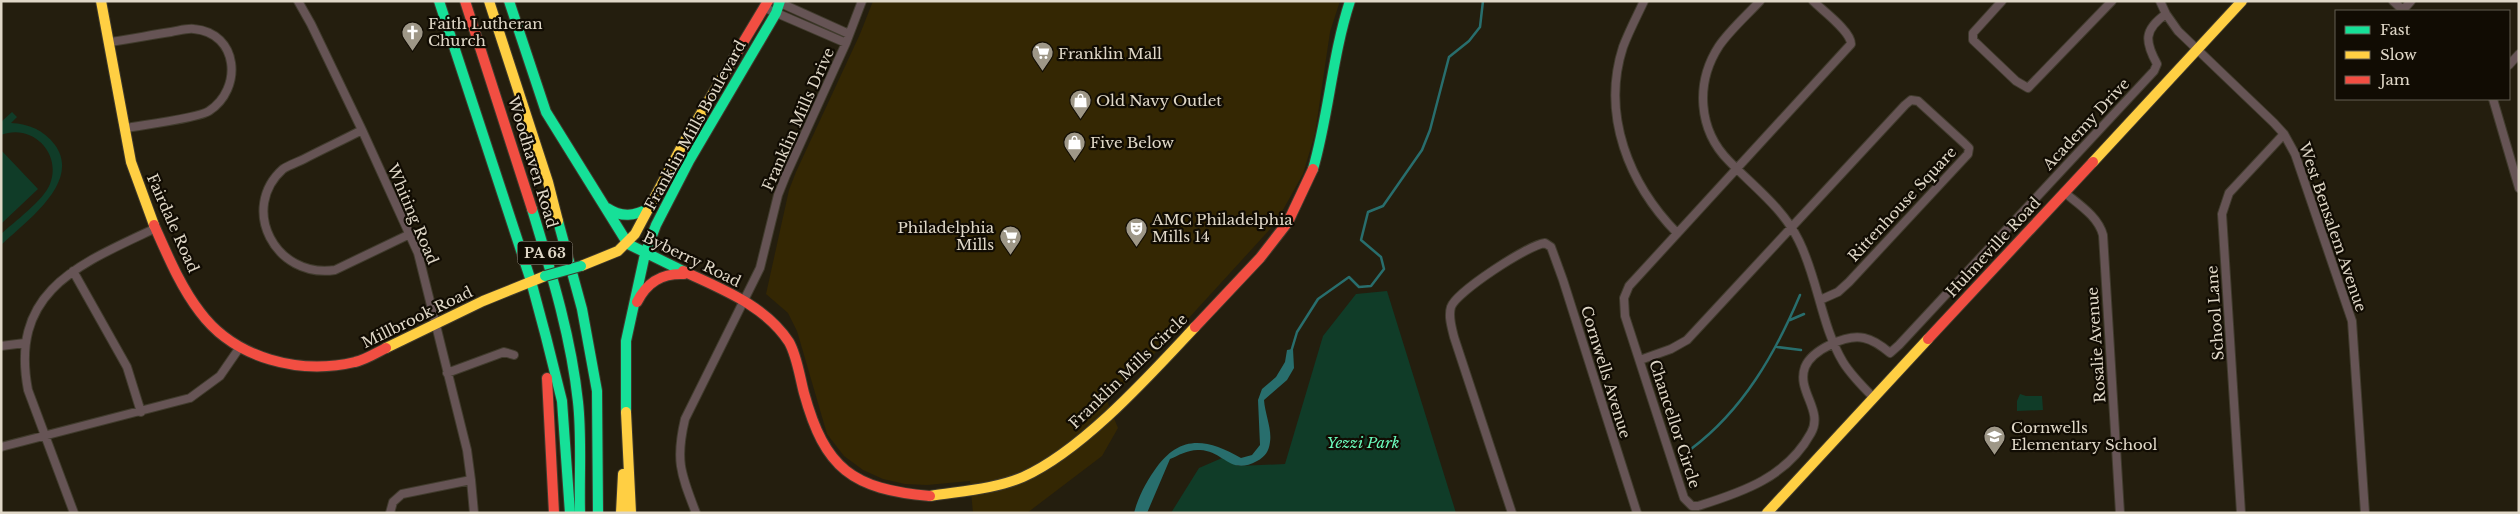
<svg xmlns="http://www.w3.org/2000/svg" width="2520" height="514" font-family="'Libre Baskerville',serif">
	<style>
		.built { fill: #342703 }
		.green { fill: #103c28 }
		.water { fill: #286e6d }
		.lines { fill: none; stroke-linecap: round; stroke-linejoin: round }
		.stream { stroke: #286e6d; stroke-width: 2.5 }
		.street-casing { stroke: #403b2d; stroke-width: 10 }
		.fast-casing { stroke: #403b2d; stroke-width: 12 }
		.slow-casing { stroke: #403b2d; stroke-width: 12 }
		.jam-casing { stroke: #403b2d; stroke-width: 12 }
		.street { stroke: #665455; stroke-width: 8 }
		.fast { stroke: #16e098; stroke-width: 10 }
		.slow { stroke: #ffcf43; stroke-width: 10 }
		.jam { stroke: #f24e42; stroke-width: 10 }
		.fast-bridge-casing { stroke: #403b2d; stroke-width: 12; stroke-linecap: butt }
		.fast-bridge { stroke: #16e098; stroke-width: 10 }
		.labels { text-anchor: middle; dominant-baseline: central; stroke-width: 4.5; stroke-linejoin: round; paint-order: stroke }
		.shield { fill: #110c03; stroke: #a29b8d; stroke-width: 1 }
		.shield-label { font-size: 14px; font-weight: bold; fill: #e0d8c8 }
		.poi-label { font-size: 15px; fill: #e0d8c8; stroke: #110c03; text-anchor: start }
		.street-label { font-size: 15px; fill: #e0d8c8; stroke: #110c03 }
		.park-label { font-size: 15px; font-style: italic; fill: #6bfabb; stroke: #110c03 }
	</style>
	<rect width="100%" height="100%" fill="#241e0e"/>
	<path class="built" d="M 873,1 L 1340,1 L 1330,32 L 1315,134 L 1303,174 L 1284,208 L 1273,226 L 1176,332 L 1107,401 L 1118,428 L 1102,456 L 1027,513 L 973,513 L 970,481 L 927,485 L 905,484 L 883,479 L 863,470 L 844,456 L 827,434 L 797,331 L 788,313 L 766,294 L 789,190 L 796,172 L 860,34 Z"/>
	<path class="green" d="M 12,112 L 17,117 L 11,123 C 29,124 44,130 55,145 C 82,182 25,222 1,245 L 1,234 C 14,222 44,200 50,184 C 62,153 32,123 1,135 L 1,122 Z
		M 1,150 L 38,189 L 1,224 Z
		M 1387,291 L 1456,513 L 1171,513 L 1199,468 L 1222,458 L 1238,466 L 1285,464 L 1323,336 L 1356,294 Z
		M 2020,394 L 2026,396 L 2042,396 L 2043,410 L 2017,411 L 2017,401 Z"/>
	<path class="water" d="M 1293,349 L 1294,368 L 1287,380 L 1264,400 C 1265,414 1272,429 1270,442 C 1269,451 1265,457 1257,461 C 1230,476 1224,451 1200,450 C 1189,449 1179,455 1170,459 L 1147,513 L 1134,513 C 1138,498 1145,484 1154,471 C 1179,434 1206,438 1241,458 L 1252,455 L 1260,445 L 1258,400 L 1262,389 L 1276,377 L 1285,362 L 1287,350 Z"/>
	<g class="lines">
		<path class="stream" d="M 1790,320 L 1804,314
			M 1777,347 L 1801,350
			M 1291,352 L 1297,332 L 1318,299 L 1349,277 L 1359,287 L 1371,286 L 1384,269 L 1381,257 L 1361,240 L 1368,212 L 1383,206 L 1422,150 L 1430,130 L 1449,57 L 1469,41 L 1480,27 L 1483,1
			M 1691,449 C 1743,410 1775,354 1800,295"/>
		<defs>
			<path id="street" d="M 298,1 L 311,24 L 362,130 L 418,253 L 467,450 L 471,480
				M 776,1 L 849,34
				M 1644,1 C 1637,16 1629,31 1623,47 C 1601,115 1629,184 1677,233
				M 1760,1 C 1746,16 1730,30 1719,46 C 1695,83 1698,130 1729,161 C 1754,187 1783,208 1799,241 C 1818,279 1821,325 1843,362 C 1851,375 1862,386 1873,397
				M 1813,1 C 1822,10 1851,31 1851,44 L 1629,286 L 1624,298 L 1625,316 L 1684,498 L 1692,506 L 1698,506 C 1743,492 1787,477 1811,433 C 1824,410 1796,391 1805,367 C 1812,350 1846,334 1864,338 C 1874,340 1883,347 1890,353 L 1899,345 L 2154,71 L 2157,64 C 2145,42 2143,30 2166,14
				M 2002,1 L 1973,33 L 1973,40 L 2016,81 L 2028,88 L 2112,1
				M 2160,1 L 2166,14 L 2178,31 L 2274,123 L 2284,134 L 2295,154 L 2352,321 L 2365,513
				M 2393,1 L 2404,11
				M 765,8 L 846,43
				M 2403,10 L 2411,1
				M 110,42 C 131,39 151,35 171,32 C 178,31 187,28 194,29 C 239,33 243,89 209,111 C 199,118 142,125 126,128
				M 2509,65 L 2519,54
				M 2493,99 L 2519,188
				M 362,130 C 343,140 323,149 304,159 C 298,162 289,165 283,169 C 239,208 275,279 335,270 L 410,234
				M 2064,192 C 2078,204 2098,216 2103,235 L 2120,513
				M 73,271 L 127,367 L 141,412
				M 1,346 L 25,343
				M 1640,360 L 1671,349 L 1687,340 L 1905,105 L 1911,100 L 1918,101 L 1964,143 L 1969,148 L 1968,154 L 1849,282 L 1838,292 L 1820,300
				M 447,373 L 504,352 L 514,355
				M 1,447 L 190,398 L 220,376 L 240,347
				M 74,513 L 28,390 C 9,290 80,264 156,228
				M 390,513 L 393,502 L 402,494 L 471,480 L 474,513
				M 696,513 C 681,474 675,461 685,419 L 760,268 L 778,195 L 786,175 L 846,43 L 862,1
				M 1512,513 L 1454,337 C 1452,328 1448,317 1451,307 C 1456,292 1528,245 1545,243 L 1551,247 L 1563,280 L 1637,513
				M 2241,513 L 2222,214 L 2229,193 L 2284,134"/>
			<path id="fast" d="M 439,1 L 531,281 L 546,337
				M 509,1 L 546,112 L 628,244 L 683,271
				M 1313,169 C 1329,114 1332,56 1350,1
				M 607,208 C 622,218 634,216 650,208
				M 532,209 C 551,272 571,336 578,402 C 582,438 579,476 580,513
				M 558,221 L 582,309 L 597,391 L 598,513
				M 546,337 L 562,401 L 570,513
				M 626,412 L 626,341 L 645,254 L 656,225 L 689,161 L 776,13 L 780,1"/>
			<path id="slow" d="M 101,1 L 131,162 L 154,225
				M 489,1 L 548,182 L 558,221
				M 2093,162 L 2242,1
				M 581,266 L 618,251 L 635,234 L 684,142 L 735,56
				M 386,348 L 483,301 L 545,276
				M 626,412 L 631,513
				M 930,496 C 961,491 995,489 1023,477 C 1083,450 1150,375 1195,327
				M 621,513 L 623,474
				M 1767,513 L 1928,339"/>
			<path id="jam" d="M 465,1 L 532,209
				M 735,56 L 768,1
				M 154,225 C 167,254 180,286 200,312 C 235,359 300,375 355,362 C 365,360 376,353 386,348
				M 683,271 C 721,289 765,305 789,342 C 797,356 800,378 804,393 C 825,469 852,489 930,496
				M 637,302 C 647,282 662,273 684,274
				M 1195,327 L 1260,258 L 1288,222 L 1313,169
				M 1928,339 L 2093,162
				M 547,378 L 554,513"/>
		</defs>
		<use href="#street" class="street-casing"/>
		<use href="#fast" class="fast-casing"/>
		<use href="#slow" class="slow-casing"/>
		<use href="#jam" class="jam-casing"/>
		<use href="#street" class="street"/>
		<use href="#fast" class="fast"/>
		<use href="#slow" class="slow"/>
		<use href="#jam" class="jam"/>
		<defs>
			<path id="fast-bridge" d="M 545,276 L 581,266"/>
		</defs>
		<use href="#fast-bridge" class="fast-bridge-casing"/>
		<use href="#fast-bridge" class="fast-bridge"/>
	</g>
	<defs>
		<symbol id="church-pin" viewBox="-11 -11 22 30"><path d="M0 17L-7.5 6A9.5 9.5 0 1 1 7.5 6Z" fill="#9e9787" stroke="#110c03"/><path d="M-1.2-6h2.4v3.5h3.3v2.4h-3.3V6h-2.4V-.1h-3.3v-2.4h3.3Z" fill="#fff"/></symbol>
		<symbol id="supermarket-pin" viewBox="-11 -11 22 30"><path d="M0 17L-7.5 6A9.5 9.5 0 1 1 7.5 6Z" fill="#9e9787" stroke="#110c03"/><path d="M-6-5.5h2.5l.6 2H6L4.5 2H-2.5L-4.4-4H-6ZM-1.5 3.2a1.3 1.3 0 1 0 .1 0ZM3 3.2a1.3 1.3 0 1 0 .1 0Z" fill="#fff"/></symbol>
		<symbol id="shop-pin" viewBox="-11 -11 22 30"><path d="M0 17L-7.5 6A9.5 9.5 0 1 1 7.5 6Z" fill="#9e9787" stroke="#110c03"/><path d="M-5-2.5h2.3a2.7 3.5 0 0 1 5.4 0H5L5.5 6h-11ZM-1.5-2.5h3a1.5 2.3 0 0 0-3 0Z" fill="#fff"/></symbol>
		<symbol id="theatre-pin" viewBox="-11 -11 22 30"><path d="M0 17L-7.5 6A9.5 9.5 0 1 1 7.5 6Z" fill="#9e9787" stroke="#110c03"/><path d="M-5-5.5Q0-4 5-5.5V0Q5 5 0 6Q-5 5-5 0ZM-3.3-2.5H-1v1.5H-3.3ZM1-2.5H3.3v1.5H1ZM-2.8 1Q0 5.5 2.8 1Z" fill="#fff"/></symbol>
		<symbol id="school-pin" viewBox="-11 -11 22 30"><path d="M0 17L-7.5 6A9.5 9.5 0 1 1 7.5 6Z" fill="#9e9787" stroke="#110c03"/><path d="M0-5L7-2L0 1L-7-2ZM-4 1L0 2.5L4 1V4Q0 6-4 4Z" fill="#fff"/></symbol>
	</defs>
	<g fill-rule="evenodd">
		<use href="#church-pin" x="400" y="20" width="25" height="34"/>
		<use href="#supermarket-pin" x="1030" y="40" width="25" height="34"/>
		<use href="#shop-pin" x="1068" y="88" width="25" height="34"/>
		<use href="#shop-pin" x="1062" y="130" width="25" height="34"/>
		<use href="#theatre-pin" x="1124" y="216" width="25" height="34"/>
		<use href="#supermarket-pin" x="998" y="224" width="25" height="34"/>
		<use href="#school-pin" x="1982" y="424" width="25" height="34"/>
	</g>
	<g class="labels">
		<rect class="shield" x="517.5" y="241.5" width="55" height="23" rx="4"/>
		<g class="shield-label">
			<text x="545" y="253">PA 63</text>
		</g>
		<g class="poi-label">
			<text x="428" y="23">Faith Lutheran<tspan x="428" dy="17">Church</tspan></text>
			<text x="1058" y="53">Franklin Mall</text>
			<text x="1096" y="100">Old Navy Outlet</text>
			<text x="1090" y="142">Five Below</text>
			<text x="1152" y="219">AMC Philadelphia<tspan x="1152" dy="17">Mills 14</tspan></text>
			<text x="994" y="227" text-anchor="end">Philadelphia<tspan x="994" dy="17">Mills</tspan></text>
			<text x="2011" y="427">Cornwells<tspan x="2011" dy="17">Elementary School</tspan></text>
		</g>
		<g class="street-label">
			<text transform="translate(798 119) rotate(-66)">Franklin Mills Drive</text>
			<text transform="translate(2086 124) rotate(-47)">Academy Drive</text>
			<text transform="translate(695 125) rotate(-61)">Franklin Mills Boulevard</text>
			<text transform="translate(533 162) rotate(73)">Woodhaven Road</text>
			<text transform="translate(1902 204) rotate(-47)">Rittenhouse Square</text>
			<text transform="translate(413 214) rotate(67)">Whiting Road</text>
			<text transform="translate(173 223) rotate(66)">Fairdale Road</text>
			<text transform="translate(2333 227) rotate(71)">West Bensalem Avenue</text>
			<text transform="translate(1993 247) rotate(-47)">Hulmeville Road</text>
			<text transform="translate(692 259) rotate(26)">Byberry Road</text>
			<text transform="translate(2215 313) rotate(-94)">School Lane</text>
			<text transform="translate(417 317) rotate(-26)">Millbrook Road</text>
			<text transform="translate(2096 345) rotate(-94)">Rosalie Avenue</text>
			<text transform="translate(1128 371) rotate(-44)">Franklin Mills Circle</text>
			<text transform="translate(1606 372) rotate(73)">Cornwells Avenue</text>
			<text transform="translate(1675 424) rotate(72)">Chancellor Circle</text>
		</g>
		<g class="park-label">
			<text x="1363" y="442">Yezzi Park</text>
		</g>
	</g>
	<rect width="2520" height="514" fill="none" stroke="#e0d8c8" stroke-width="5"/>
	<rect x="2335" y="10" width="175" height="90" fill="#110c03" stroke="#645e52"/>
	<rect x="2345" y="26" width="25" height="8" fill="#16e098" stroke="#645e52"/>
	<text x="2380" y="35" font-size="15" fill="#e0d8c8">Fast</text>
	<rect x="2345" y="51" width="25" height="8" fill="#ffcf43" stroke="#645e52"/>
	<text x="2380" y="60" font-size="15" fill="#e0d8c8">Slow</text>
	<rect x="2345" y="76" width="25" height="8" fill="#f24e42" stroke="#645e52"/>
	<text x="2380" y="85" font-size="15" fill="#e0d8c8">Jam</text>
</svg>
